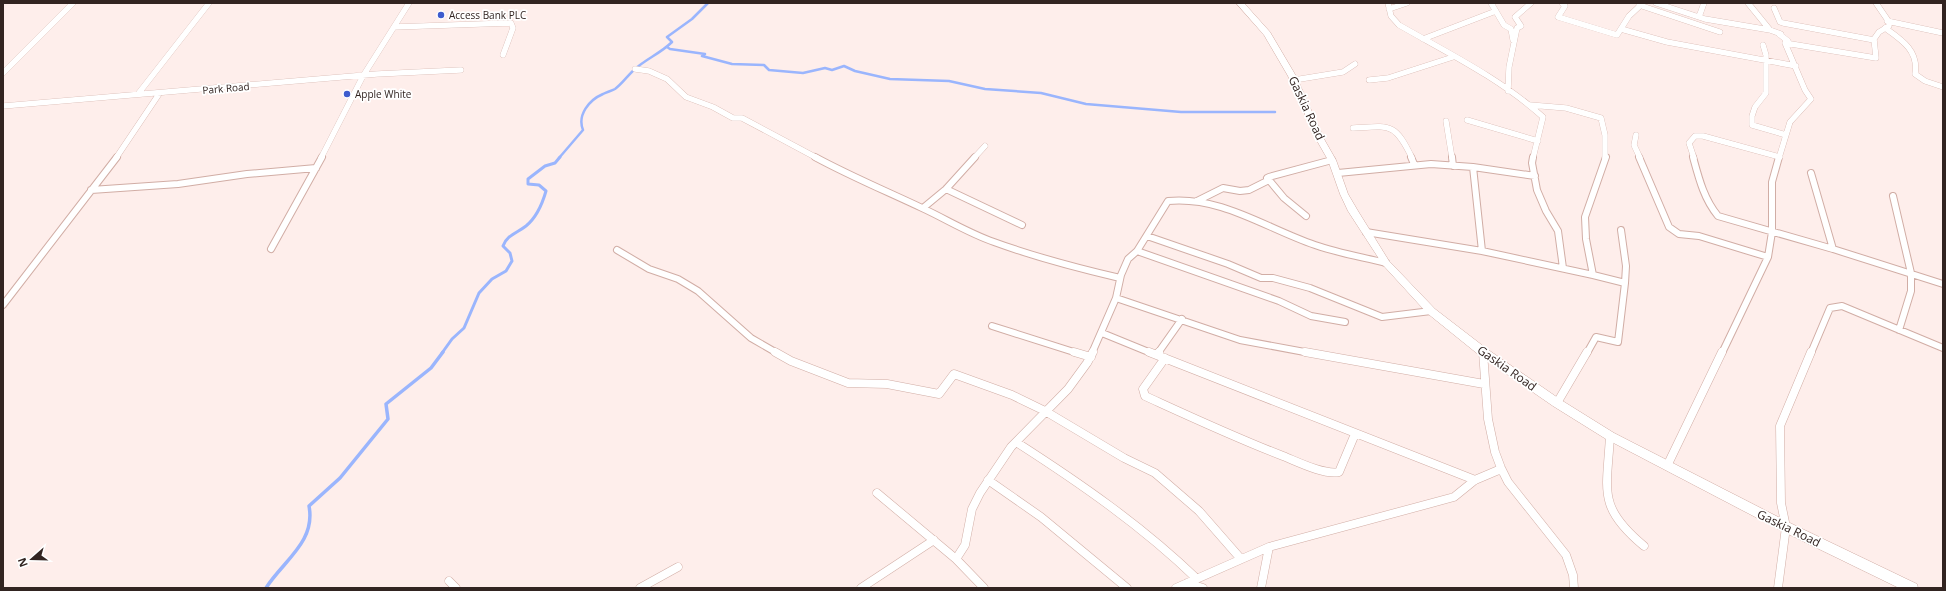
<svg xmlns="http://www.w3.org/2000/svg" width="1946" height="591" font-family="'Open Sans',sans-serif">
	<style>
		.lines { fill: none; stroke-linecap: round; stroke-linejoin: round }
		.stream-far2 { stroke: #9ab5fd; stroke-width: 2.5 }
		.stream-far1 { stroke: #9ab5fd; stroke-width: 3 }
		.stream { stroke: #9ab5fd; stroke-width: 3.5 }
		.minor-far2-casing { stroke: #d1ada5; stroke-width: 6 }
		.minor-far1-casing { stroke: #d1ada5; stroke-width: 8 }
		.minor-casing { stroke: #d1ada5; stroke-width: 9 }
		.secondary-casing { stroke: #d1ada5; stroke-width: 1 }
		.minor-far2 { stroke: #fff; stroke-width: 5.5 }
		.minor-far1 { stroke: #fff; stroke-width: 6 }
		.minor { stroke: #fff; stroke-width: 8 }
		.secondary { fill: #fff; fill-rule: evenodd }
		.poi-dot { fill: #3d5cce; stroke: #fff; stroke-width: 1.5 }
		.labels { text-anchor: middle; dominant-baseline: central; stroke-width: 3.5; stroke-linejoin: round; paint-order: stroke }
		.far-poi-label { font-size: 10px; fill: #322421; stroke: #fff; text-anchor: start }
		.far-street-label { font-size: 10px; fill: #322421; stroke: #fff }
		.street-label { font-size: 12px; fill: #322421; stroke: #fff }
	</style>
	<rect width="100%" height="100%" fill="#feeeeb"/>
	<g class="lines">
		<path class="stream-far2" d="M 667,47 L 670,49 L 705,54 L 702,56 L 732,64 L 764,65 L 769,70 L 803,73 L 825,68 L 832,70 L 844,66 L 855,71 L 890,79 L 949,81 L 985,89 L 1041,93 L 1086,104 L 1181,112 L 1275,112
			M 559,158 L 583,130 C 577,115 589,100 603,94 C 607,92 611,91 615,89 C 622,84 628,75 635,69 C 646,59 661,53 672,42 L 667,37 L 692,19 L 708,3"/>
		<path class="stream-far1" d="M 442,353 L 452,339 L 464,328 L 479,293 L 492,279 L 506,271 L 512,261 L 510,253 L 503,246 C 507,235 517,233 526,226 C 537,217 542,205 546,191 L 539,185 L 528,184 L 528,179 L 545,166 L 555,163 L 560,157"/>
		<path class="stream" d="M 266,588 C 283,561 316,542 309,506 L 340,478 L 388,419 L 386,404 L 431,368 L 443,352"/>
		<defs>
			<path id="minor-far2" d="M 1388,3 L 1391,16 L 1399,25 C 1448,53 1501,79 1543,117 L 1533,158
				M 1491,3 L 1504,25 L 1511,29 L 1513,40
				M 1562,3 L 1565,6 L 1558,17 L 1617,35 L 1629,16 L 1643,3
				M 1656,3 L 1705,19 L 1770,30
				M 1748,3 L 1770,30 L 1781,34 L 1779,34 L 1788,41 L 1785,43 L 1805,90 L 1811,99 L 1790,122 L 1779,158
				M 1639,5 L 1720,32
				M 1774,8 L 1780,22 L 1783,23 L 1874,40
				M 1389,9 L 1407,3
				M 1699,17 L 1704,3
				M 1887,21 L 1943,33
				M 394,27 L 511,23 L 513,28 L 503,55
				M 1885,28 C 1902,40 1919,51 1915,74 L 1925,81 L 1943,87
				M 1621,29 L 1667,42 L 1796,66
				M 1423,39 L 1496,11
				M 1785,43 L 1876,58 L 1874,39 L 1879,32 L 1889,26 L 1889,22 L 1876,3
				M 1763,45 L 1766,55 L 1766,93 L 1755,107 L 1752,116 L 1752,125 L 1786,135
				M 635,69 L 649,71 L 667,79 L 686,97 L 713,107 L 733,118 L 742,118 L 817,158
				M 3,73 L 73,3
				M 1294,80 L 1343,72 L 1355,64
				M 1369,80 L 1388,78 L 1453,57
				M 1508,91 L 1509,67 L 1517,28 L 1521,26 L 1515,17 L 1531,3
				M 138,94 L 209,3
				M 1530,105 L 1566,108 L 1601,118 L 1605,135 L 1605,158
				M 3,106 L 377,74 L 461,70
				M 1467,120 L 1538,141
				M 1446,121 L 1452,158
				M 1353,128 C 1390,126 1395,122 1412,158
				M 1636,135 L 1634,145 L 1640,158
				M 116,158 L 159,94
				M 321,158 L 363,76 L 409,3
				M 974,158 L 985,146
				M 1694,158 L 1689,143 L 1695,136 L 1703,136 L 1780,157"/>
			<path id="minor-far1" d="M 815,157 C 850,176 886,191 922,208 C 946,219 968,233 994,242 C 1035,257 1077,268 1120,278
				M 1411,157 L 1414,164
				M 1452,157 L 1453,166
				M 1533,157 L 1532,163 L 1537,190 L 1546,211 L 1558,231 L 1563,268
				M 1639,157 L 1669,227 L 1679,234 L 1699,236 L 1768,257
				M 1693,157 C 1699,179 1704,199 1718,216 L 1833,249 L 1943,284
				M 1473,167 L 1482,251
				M 1338,173 L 1431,164 L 1473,167 L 1535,176
				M 1811,173 L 1833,249
				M 1269,180 L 1284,198 L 1306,216
				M 946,189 L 1022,225
				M 91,190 L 178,184 L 247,174 L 316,168
				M 1893,196 L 1911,273 L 1911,291 L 1899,330
				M 1197,201 L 1223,188 L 1240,191 L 1249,190 L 1269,180 L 1267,178 L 1269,177 L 1332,160
				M 923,208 L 946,189 L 975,157
				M 1366,232 L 1482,251 L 1593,275 L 1586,239 L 1585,217 L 1606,157
				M 1147,236 L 1228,264 L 1261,278 L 1273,278 L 1310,288 L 1382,317 L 1431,311
				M 271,249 L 322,157
				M 617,250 L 649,269 L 678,279 L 698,291 L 751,338 L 777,353
				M 1137,251 L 1279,301 L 1311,316 L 1345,322
				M 1593,275 L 1625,283 L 1626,266 L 1621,230
				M 1116,298 L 1240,340 L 1310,353
				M 3,305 L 117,157
				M 992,326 L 1077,353
				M 1102,333 L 1151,353
				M 1092,353 L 1116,298 L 1121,275 L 1128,259 L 1137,251 L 1168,201 C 1222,196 1265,228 1315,245 C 1338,253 1362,257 1386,263
				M 1158,353 L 1182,319
				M 1587,353 L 1596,337 L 1618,342 L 1625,283
				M 1722,353 L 1768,257 L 1772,232 L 1772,182 L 1779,157
				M 1811,353 L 1830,308 L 1842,306 L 1943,348"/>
			<path id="minor" d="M 775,352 L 791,361 L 848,383 L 887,384 L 939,394 L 954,374 L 1012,395 L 1045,411 L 1124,458 L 1155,473 L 1199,511 L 1241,559
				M 1074,352 L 1091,357
				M 1149,352 L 1475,480
				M 1305,352 L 1484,384
				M 1483,352 L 1488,419 L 1495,452 L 1501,468 L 1508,482 L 1566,555 L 1573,575 L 1574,588
				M 1157,354 L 1159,352
				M 1165,358 L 1143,389 L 1145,396 C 1191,417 1236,438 1283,456 C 1298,462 1324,475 1339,472 L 1355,434
				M 1557,403 L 1587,352
				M 1610,436 C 1607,491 1597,507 1644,546
				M 1016,442 C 1080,483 1142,526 1197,579
				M 1667,466 L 1722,352
				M 988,480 L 1041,517 L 1127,588
				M 877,493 L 956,559 L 984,588
				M 956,559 L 965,545 L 972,509 L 980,493 L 1011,447 L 1068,389 L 1087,363 L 1093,352
				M 449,581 L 456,588
				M 1187,583 L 1203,588
				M 640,588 L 678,567
				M 861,588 L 934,540
				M 1176,588 L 1269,547 L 1454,497 L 1475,480 L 1501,469
				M 1261,588 L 1269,547
				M 1778,588 L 1786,527 L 1781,503 L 1780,426 L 1811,352"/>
			<path id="secondary" d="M 1236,3 L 1244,3 L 1270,32 L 1296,76 L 1324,139 L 1336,160 L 1348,194 L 1358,211 L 1389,261 L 1435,309 L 1487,349 L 1561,400 L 1614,433 L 1790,523 L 1917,584 L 1918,588 L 1899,588 L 1782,531 L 1606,439 L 1553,406 L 1479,355 L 1427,313 L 1383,265 L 1348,211 L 1340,194 L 1328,160 L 1316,139 L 1288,76 L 1264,35 Z"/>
		</defs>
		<use href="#minor-far2" class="minor-far2-casing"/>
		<use href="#minor-far1" class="minor-far1-casing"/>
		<use href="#minor" class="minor-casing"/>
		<use href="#secondary" class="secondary-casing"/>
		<use href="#minor-far2" class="minor-far2"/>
		<use href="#minor-far1" class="minor-far1"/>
		<use href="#minor" class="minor"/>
		<use href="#secondary" class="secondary"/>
	</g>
	<g class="poi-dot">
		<circle cx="441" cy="15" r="4"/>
		<circle cx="347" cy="94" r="4"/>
	</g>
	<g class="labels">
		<g class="far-poi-label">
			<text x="449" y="15">Access Bank PLC</text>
			<text x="355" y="94">Apple White</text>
		</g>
		<g class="far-street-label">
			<text transform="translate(226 88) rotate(-5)">Park Road</text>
		</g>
		<g class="street-label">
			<text transform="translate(1307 108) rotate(65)">Gaskia Road</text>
			<text transform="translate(1507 368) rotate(35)">Gaskia Road</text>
			<text transform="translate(1789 528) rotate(26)">Gaskia Road</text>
		</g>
	</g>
	<rect width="1946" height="591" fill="none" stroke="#322421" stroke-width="8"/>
	<g transform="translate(32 559) rotate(250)" stroke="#ffffff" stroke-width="3" paint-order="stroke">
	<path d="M0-3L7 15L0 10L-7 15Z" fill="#322421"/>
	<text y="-6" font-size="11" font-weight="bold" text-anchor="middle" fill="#322421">N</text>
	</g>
</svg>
